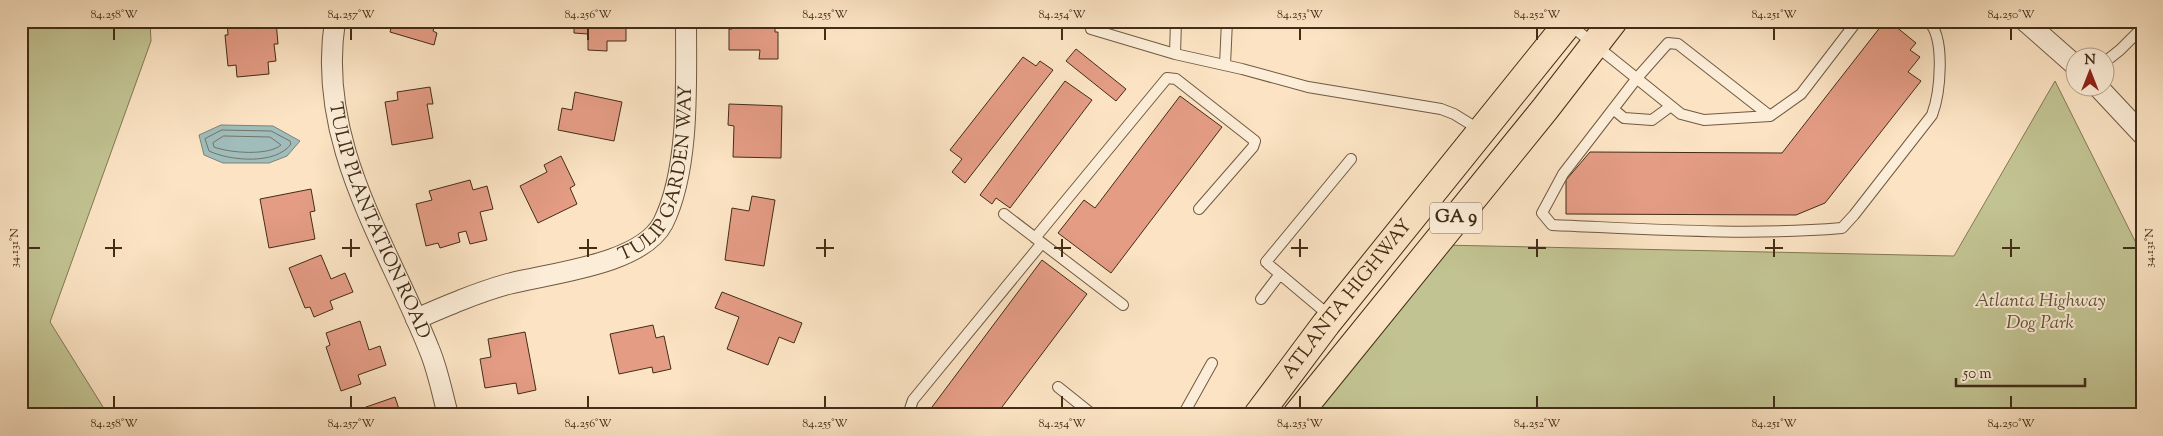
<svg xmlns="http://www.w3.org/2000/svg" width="2163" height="436" font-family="'Sorts Mill Goudy',serif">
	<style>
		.green { fill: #c2c392; stroke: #827854 }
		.water { fill: #a0bdbb; stroke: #7a8379 }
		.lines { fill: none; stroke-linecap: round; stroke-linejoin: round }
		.shore { stroke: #717568; stroke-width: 1 }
		.building { fill: #e49c85; stroke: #422d16 }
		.service-casing { stroke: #705a41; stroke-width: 12 }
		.minor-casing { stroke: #705a41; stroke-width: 22 }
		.primary-casing { stroke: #422d16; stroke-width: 30 }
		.service { stroke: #fcedd8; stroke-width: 10 }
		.minor { stroke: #fcedd8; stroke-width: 20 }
		.primary { stroke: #fbe3c3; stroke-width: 28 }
		.ticks { fill: none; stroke: #422d16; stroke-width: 2 }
		.labels { text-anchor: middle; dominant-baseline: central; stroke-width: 4; stroke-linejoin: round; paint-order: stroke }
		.shield { fill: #fcedd8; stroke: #7a6750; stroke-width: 1 }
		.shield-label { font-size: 18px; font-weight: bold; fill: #422d16 }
		.street-label { font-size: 19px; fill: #422d16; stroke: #fcedd8 }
		.park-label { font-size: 19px; font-style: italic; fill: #625235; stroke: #fcedd8 }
		.neatline { fill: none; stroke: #422d16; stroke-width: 2 }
		.ticks-label { font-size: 12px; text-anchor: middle; fill: #422d16 }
	</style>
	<rect width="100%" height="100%" fill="#fbe3c3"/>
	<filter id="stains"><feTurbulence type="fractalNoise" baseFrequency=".004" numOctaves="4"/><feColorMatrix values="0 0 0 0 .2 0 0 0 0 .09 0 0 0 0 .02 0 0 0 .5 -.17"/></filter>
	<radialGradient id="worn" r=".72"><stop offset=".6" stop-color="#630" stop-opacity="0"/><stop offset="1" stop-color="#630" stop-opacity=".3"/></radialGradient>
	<path class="green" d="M 21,21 L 150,21 L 151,41 L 50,322 L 108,415 L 21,415 Z
		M 2055,81 L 2142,255 L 2142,415 L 1307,415 L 1441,245 L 1954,256 Z"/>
	<path class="water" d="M 221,125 L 273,126 L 300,141 L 287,156 L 269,163 L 223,163 L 204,155 L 199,135 Z"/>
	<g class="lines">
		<path class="shore" d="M 222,130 L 271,131 L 290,141 L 291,144 C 276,165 230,161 209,151 L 205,139 Z
			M 224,136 L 270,137 L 281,145 C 268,156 230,153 214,147 L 213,143 Z"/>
	</g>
	<path class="building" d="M 227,21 L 245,21 L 245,24 L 276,21 L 278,44 L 274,44 L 276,61 L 268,62 L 269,74 L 237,77 L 236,65 L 228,66 L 225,35 L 228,35 Z
		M 393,21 L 436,21 L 433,31 L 437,33 L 434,45 L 390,32 Z
		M 574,21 L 626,23 L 626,41 L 607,41 L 607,51 L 588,50 L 588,34 L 574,33 Z
		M 732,21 L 775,21 L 775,32 L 778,32 L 778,59 L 759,59 L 760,50 L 729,50 L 729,29 L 732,29 Z
		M 1885,21 L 1889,21 L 1916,43 L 1910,50 L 1920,57 L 1908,72 L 1921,81 L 1825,203 L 1796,215 L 1566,214 L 1566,180 L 1590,152 L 1782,153 Z
		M 1076,49 L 1126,89 L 1116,101 L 1066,61 Z
		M 1023,57 L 1036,66 L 1040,61 L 1053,70 L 965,183 L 952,172 L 962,159 L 950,150 Z
		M 1065,81 L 1092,100 L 1010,208 L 996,198 L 992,204 L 980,195 Z
		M 430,87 L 433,104 L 427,104 L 433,138 L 392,145 L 385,102 L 398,100 L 397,92 Z
		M 575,92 L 622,102 L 614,141 L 558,130 L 562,108 L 572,110 Z
		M 1180,96 L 1222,127 L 1111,273 L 1058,233 L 1084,200 L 1095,208 Z
		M 729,104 L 782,106 L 781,158 L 733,157 L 734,126 L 728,125 Z
		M 561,156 L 575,185 L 570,188 L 577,204 L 538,223 L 520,186 L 547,172 L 544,165 Z
		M 470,180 L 473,190 L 487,186 L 493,209 L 480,212 L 487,240 L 470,244 L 466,231 L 458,233 L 460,242 L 440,248 L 438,243 L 426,246 L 416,204 L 432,200 L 429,191 Z
		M 311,189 L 315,211 L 310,212 L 315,239 L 269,248 L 260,199 Z
		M 752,196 L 775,200 L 764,266 L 725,260 L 732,208 L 749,211 Z
		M 321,255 L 331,279 L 345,273 L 353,292 L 330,301 L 333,309 L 314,317 L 310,307 L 305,308 L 289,268 Z
		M 1042,260 L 1087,294 L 996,415 L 926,415 Z
		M 722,292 L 802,323 L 794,343 L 779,337 L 768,365 L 727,349 L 739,317 L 715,308 Z
		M 360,321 L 369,350 L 380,346 L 386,365 L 358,375 L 361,384 L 341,391 L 326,347 L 330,345 L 326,333 Z
		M 653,325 L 656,338 L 664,336 L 671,369 L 653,373 L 652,367 L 619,374 L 610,334 Z
		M 525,332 L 536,390 L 518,394 L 516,383 L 485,388 L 480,359 L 491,357 L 488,339 Z
		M 395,397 L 401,415 L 343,415 Z"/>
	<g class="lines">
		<defs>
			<path id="service" d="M 1091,21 L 1091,29 L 1175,54 L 1242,69 L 1308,87 L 1441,109 L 1454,114 L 1480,130
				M 1569,24 L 1681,114 L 1704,120 L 1770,116 L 1801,94 L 1857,21
				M 1175,54 L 1176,21
				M 2106,61 L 2120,50 L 2142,28
				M 1225,65 L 1227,21
				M 1613,109 L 1624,118 L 1652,120 L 1671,106
				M 1770,116 L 1678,44 L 1668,43 L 1637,78 L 1563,174 L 1542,213 L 1552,225 C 1648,229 1746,236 1842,228 L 1854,215 L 1932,115 C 1940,94 1946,37 1928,21
				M 1004,214 L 1123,305
				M 1035,238 L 1167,78 L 1176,79 L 1255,141 L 1253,147 L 1199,209
				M 1266,262 L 1351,159
				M 1268,264 L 1331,317
				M 1261,299 L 1280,274
				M 1058,387 L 1093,415
				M 908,415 L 913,400 L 1042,243
				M 1183,415 L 1212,363"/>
			<g id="minor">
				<path id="s1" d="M 335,21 C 316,143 386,241 429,349 C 438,370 442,393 448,415"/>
				<path d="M 2025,21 L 2076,66"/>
				<path d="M 2099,88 L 2142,134"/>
				<path id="s2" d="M 416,319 C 446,306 476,293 508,284 C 550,273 641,265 663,223 C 690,169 686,82 686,21"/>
			</g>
			<g id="primary">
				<path id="s3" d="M 1258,415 L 1326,324 L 1570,21"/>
				<path d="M 1297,415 L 1545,109 L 1613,21"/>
			</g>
		</defs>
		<use href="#service" class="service-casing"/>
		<use href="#minor" class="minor-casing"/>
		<use href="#primary" class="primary-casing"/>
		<use href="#service" class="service"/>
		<use href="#minor" class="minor"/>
		<use href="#primary" class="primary"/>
	</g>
	<path class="ticks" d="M 114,28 L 114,40M 351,28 L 351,40M 588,28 L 588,40M 825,28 L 825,40M 1062,28 L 1062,40M 1300,28 L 1300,40M 1537,28 L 1537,40M 1774,28 L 1774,40M 2011,28 L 2011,40M 114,239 L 114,257M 351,239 L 351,257M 588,239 L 588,257M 825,239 L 825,257M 1062,239 L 1062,257M 1300,239 L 1300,257M 1537,239 L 1537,257M 1774,239 L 1774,257M 2011,239 L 2011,257M 28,248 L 40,248M 105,248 L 122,248M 342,248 L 360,248M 579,248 L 597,248M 816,248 L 834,248M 1054,248 L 1071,248M 1291,248 L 1308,248M 1528,248 L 1546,248M 1765,248 L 1783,248M 2002,248 L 2020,248M 2123,248 L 2136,248M 114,396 L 114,408M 351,396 L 351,408M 588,396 L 588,408M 825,396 L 825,408M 1062,396 L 1062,408M 1300,396 L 1300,408M 1537,396 L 1537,408M 1774,396 L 1774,408M 2011,396 L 2011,408"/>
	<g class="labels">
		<rect class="shield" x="1430" y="202.5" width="52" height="31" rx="4"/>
		<g class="shield-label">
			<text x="1456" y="218">GA 9</text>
		</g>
		<g class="street-label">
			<text stroke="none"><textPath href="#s2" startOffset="312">TULIP GARDEN WAY</textPath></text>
			<text stroke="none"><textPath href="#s1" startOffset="208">TULIP PLANTATION ROAD</textPath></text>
			<text stroke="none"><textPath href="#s3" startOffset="146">ATLANTA HIGHWAY</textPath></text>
		</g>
		<g class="park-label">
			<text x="2040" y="301">Atlanta Highway<tspan x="2040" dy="22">Dog Park</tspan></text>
		</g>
	</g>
	<rect width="2163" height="436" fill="none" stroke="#fbe3c3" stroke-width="55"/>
	<g transform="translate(2090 72)"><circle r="24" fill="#fcedd8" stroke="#b2a08a"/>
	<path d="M0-4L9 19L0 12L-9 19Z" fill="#8f2418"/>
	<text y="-8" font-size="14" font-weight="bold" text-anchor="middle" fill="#422d16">N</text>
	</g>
	<path d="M1956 378v8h129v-8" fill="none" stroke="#422d16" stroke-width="2.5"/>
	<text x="1963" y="378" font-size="15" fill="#422d16" stroke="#fcedd8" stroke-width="4" paint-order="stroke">50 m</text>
	<rect x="28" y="28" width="2108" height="380" class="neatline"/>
	<g class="ticks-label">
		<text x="114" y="18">84.258°W</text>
		<text x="351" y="18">84.257°W</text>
		<text x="588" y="18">84.256°W</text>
		<text x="825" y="18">84.255°W</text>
		<text x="1062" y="18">84.254°W</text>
		<text x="1300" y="18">84.253°W</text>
		<text x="1537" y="18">84.252°W</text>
		<text x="1774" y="18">84.251°W</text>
		<text x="2011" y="18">84.250°W</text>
		<text transform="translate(14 248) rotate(-90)" y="4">34.131°N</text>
		<text transform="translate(2149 248) rotate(-90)" y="4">34.131°N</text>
		<text x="114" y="427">84.258°W</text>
		<text x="351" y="427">84.257°W</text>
		<text x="588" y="427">84.256°W</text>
		<text x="825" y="427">84.255°W</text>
		<text x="1062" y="427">84.254°W</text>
		<text x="1300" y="427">84.253°W</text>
		<text x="1537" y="427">84.252°W</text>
		<text x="1774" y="427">84.251°W</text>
		<text x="2011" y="427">84.250°W</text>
	</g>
	<rect width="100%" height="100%" filter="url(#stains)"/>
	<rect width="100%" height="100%" fill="url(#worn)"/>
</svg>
